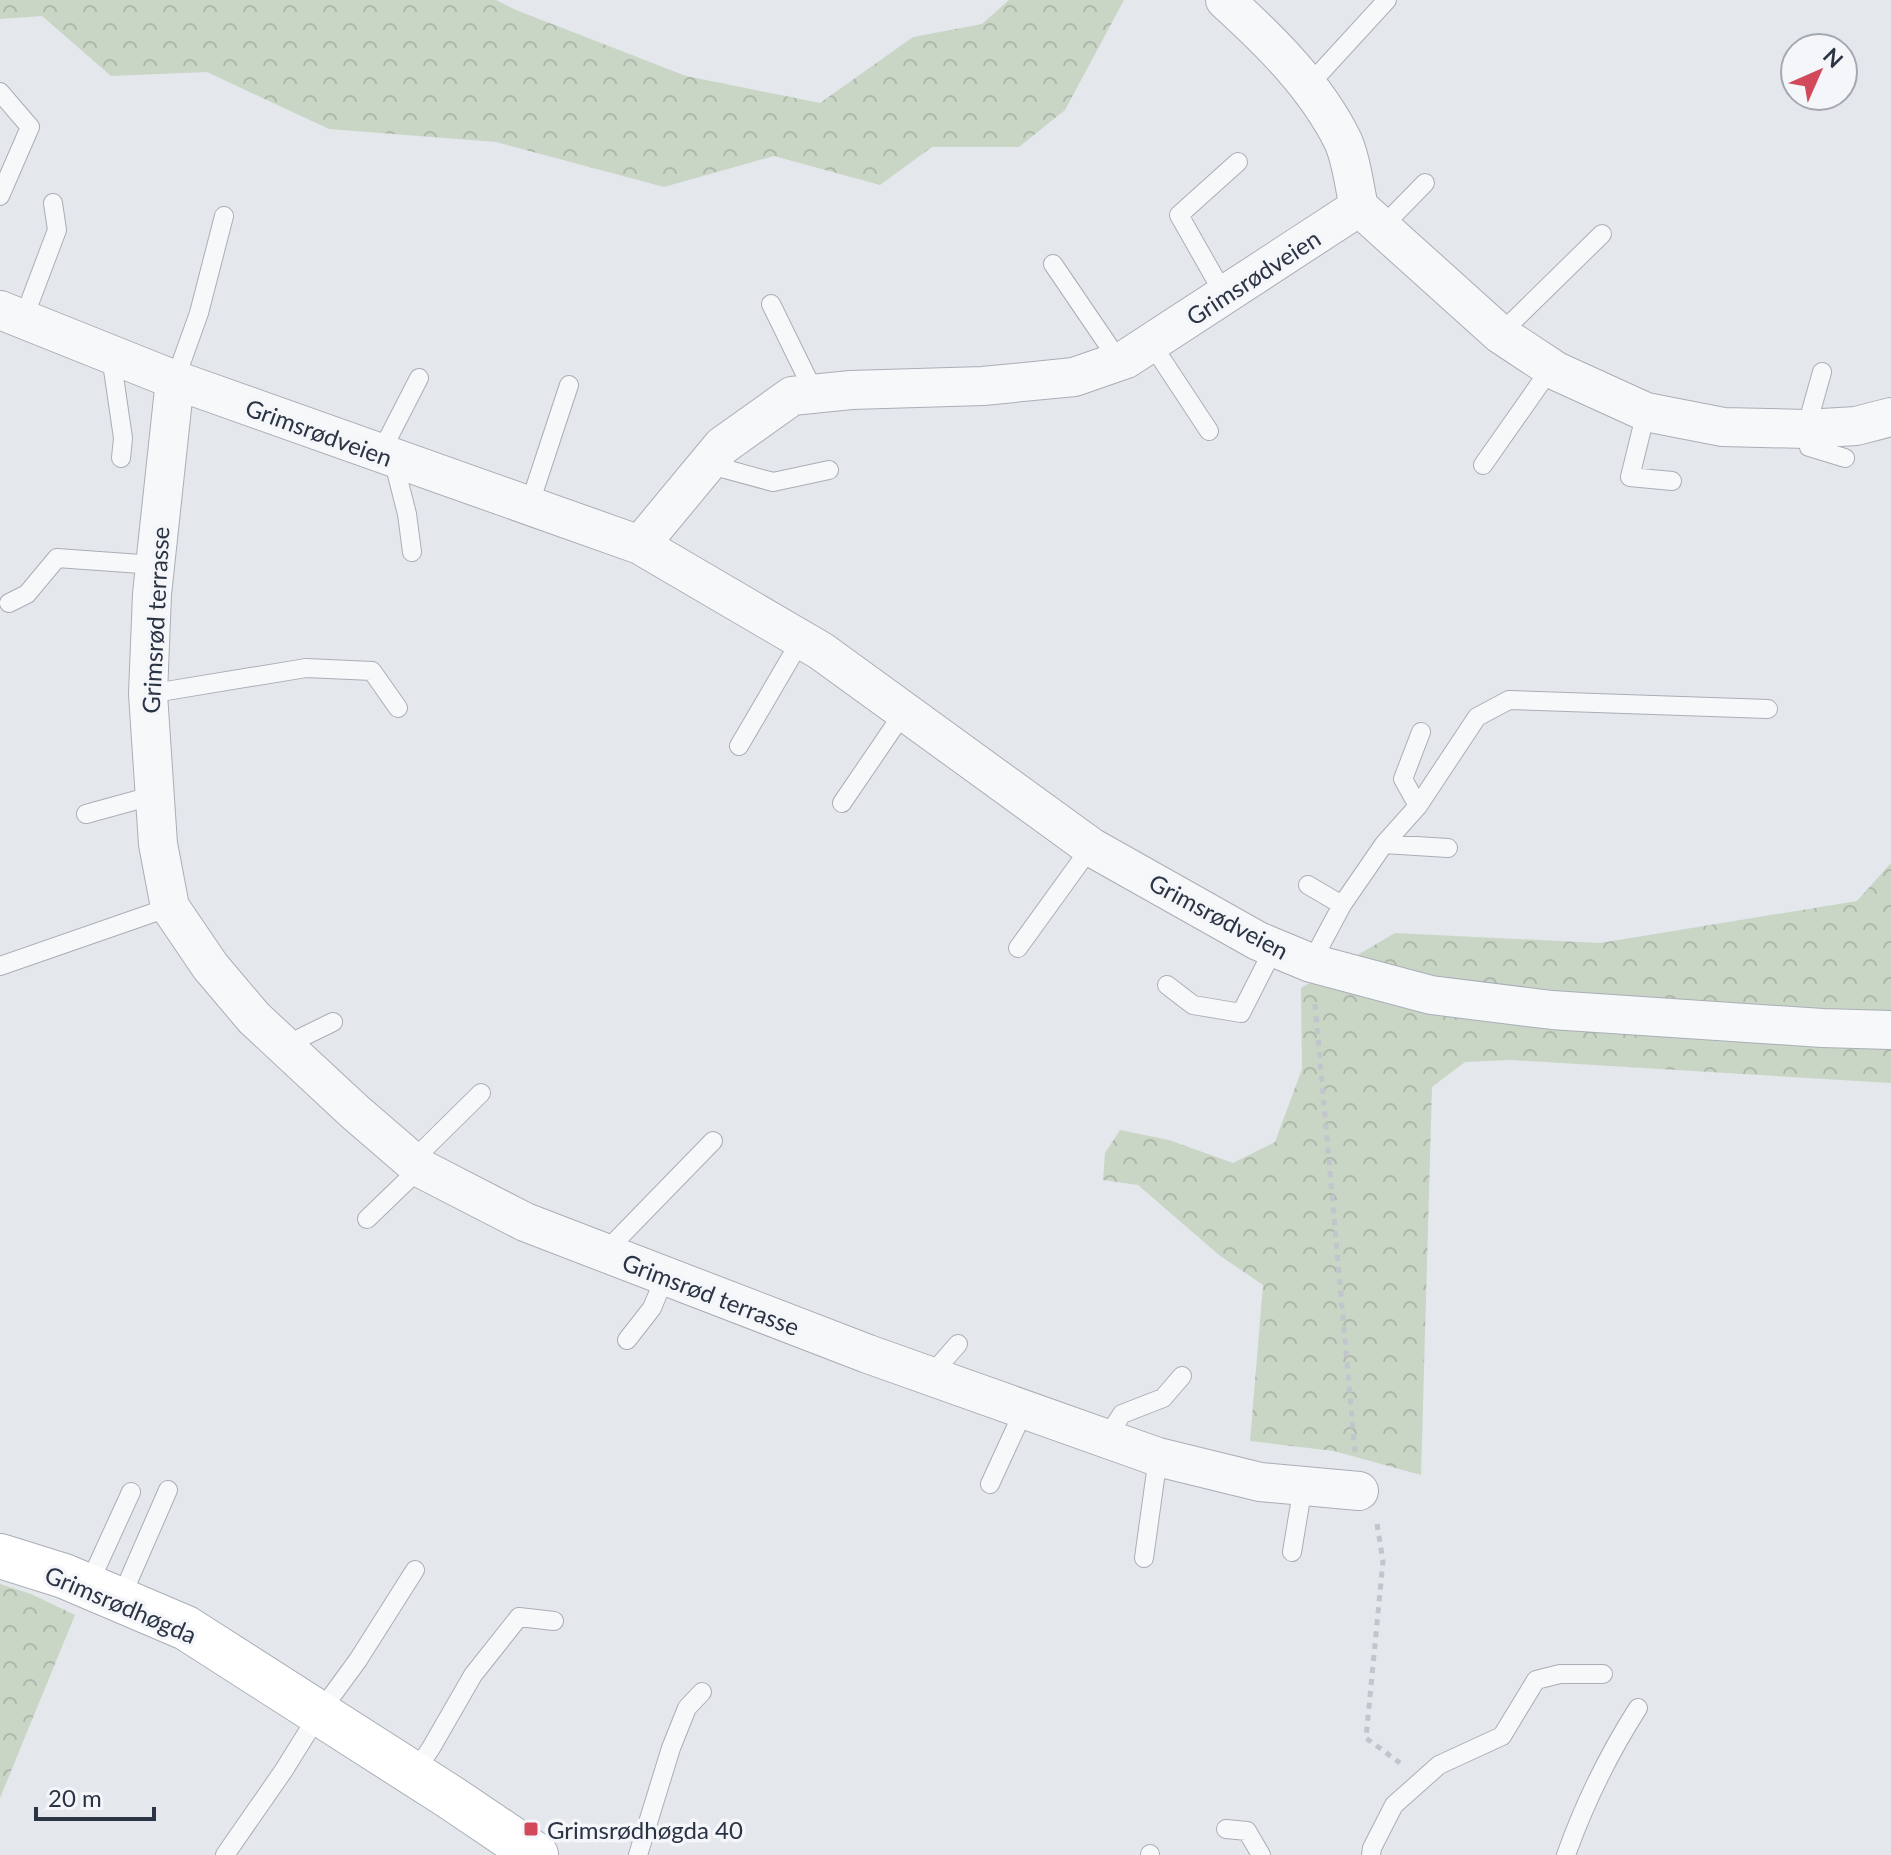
<svg xmlns="http://www.w3.org/2000/svg" width="1891" height="1855" font-family="Lato,sans-serif">
	<style>
		.forest { fill: url(#forest-crowns) }
		.lines { fill: none; stroke-linecap: round; stroke-linejoin: round }
		.lane-casing { stroke: #a9aeb7; stroke-width: 20 }
		.street-casing { stroke: #a9aeb7; stroke-width: 40 }
		.secondary-casing { stroke: #a9aeb7; stroke-width: 46 }
		.path { stroke: #c2c5cb; stroke-width: 5; stroke-dasharray: 6 6; stroke-linecap: butt }
		.lane { stroke: #f7f8fa; stroke-width: 18 }
		.street { stroke: #f7f8fa; stroke-width: 38 }
		.secondary { stroke: #fff; stroke-width: 44 }
		.poi-dot { fill: #d1495b; stroke: #f4f6f9; stroke-width: 3 }
		.labels { text-anchor: middle; dominant-baseline: central; stroke-width: 7; stroke-linejoin: round; paint-order: stroke }
		.street-label { font-size: 24px; fill: #2b3445; stroke: #f4f6f9 }
		.poi-label { font-size: 24px; fill: #2b3445; stroke: #f4f6f9; text-anchor: start }
	</style>
	<defs>
		<pattern id="forest-crowns" width="20" height="18" patternUnits="userSpaceOnUse" patternTransform="scale(2)"><rect width="20" height="18" fill="#c9d6c5"/><path d="M2 6a3 3 0 1 1 6 0M12 15a3 3 0 1 1 6 0" fill="none" stroke="#adb8ab"/></pattern>
	</defs>
	<rect width="100%" height="100%" fill="#e4e7ec"/>
	<path class="forest" d="M 0,0 L 496,0 L 516,10 L 686,76 L 820,103 L 913,37 L 982,24 L 1009,0 L 1124,0 L 1065,110 L 1019,147 L 932,147 L 880,185 L 774,156 L 664,187 L 496,142 L 329,129 L 207,72 L 111,76 L 42,16 L 0,19 Z
		M 1891,863 L 1891,1083 L 1510,1060 L 1465,1062 L 1432,1087 L 1421,1475 L 1334,1451 L 1250,1441 L 1263,1285 L 1219,1255 L 1138,1185 L 1103,1180 L 1105,1153 L 1120,1130 L 1169,1140 L 1233,1163 L 1275,1142 L 1302,1069 L 1301,988 L 1395,933 L 1600,943 L 1857,901 Z
		M 0,1584 L 31,1594 L 75,1615 L 0,1798 Z"/>
	<g class="lines">
		<defs>
			<path id="lane" d="M 1309,85 L 1387,0
				M 0,92 L 30,127 L 0,196
				M 1382,227 L 1425,183
				M 1053,264 L 1119,361
				M 1225,296 L 1179,215 L 1238,162
				M 771,304 L 815,394
				M 23,320 L 57,230 L 53,203
				M 1500,334 L 1602,234
				M 1151,343 L 1209,431
				M 111,356 L 123,438 L 121,458
				M 1822,372 L 1806,429 L 1809,447 L 1845,458
				M 175,380 L 199,313 L 224,216
				M 1646,412 L 1630,477 L 1672,481
				M 380,454 L 419,378
				M 393,459 L 407,514 L 412,552
				M 707,464 L 773,482 L 829,470
				M 1483,465 L 1551,368
				M 529,506 L 569,385
				M 9,603 L 27,594 L 57,558 L 155,565
				M 148,694 L 306,668 L 372,671 L 398,708
				M 739,746 L 801,640
				M 842,803 L 904,712
				M 1418,806 L 1403,779 L 1421,732
				M 86,814 L 155,795
				M 1384,844 L 1448,848
				M 1308,885 L 1342,905
				M 1018,948 L 1091,847
				M 1311,963 L 1342,905 L 1384,844 L 1418,806 L 1477,717 L 1509,700 L 1768,709
				M 0,966 L 170,907
				M 1167,985 L 1193,1005 L 1241,1013 L 1274,948
				M 284,1046 L 333,1022
				M 412,1161 L 481,1093
				M 367,1219 L 420,1168
				M 604,1253 L 713,1141
				M 627,1340 L 652,1308 L 665,1277
				M 930,1376 L 958,1344
				M 1106,1438 L 1122,1414 L 1163,1398 L 1182,1376
				M 990,1484 L 1024,1410
				M 1292,1552 L 1303,1486
				M 1144,1558 L 1158,1457
				M 88,1586 L 131,1492
				M 120,1600 L 168,1490
				M 414,1773 L 431,1748 L 473,1675 L 519,1617 L 554,1621
				M 1226,1829 L 1247,1831 L 1261,1855
				M 225,1855 L 284,1770 L 320,1712 L 358,1660 L 415,1570
				M 638,1855 L 671,1748 L 687,1708 L 702,1692
				M 1150,1855 L 1150,1854
				M 1371,1855 L 1372,1848 L 1394,1805 L 1439,1765 L 1502,1736 L 1536,1680 L 1560,1674 L 1603,1674
				M 1566,1855 C 1585,1802 1608,1755 1638,1708"/>
			<path id="street" d="M 1359,207 L 1500,334 L 1556,371 L 1646,412 L 1723,427 L 1806,429 L 1856,426 L 1891,417
				M 0,310 L 175,380 L 640,545 L 821,651 L 1091,847 L 1258,941 L 1311,963 L 1431,995 L 1552,1010 L 1822,1028 L 1891,1030
				M 175,380 L 152,594 L 148,694 L 158,844 L 170,907 L 210,966 L 254,1018 L 355,1112 L 420,1168 L 525,1222 L 868,1354 L 1158,1457 L 1260,1482 L 1359,1491
				M 640,545 L 722,446 L 792,396 L 851,390 L 983,386 L 1074,377 L 1126,359 L 1359,207 C 1354,186 1352,161 1343,141 C 1316,86 1270,41 1225,0"/>
			<path id="secondary" d="M 0,1556 L 64,1576 L 186,1628 L 450,1797 L 536,1855"/>
		</defs>
		<use href="#lane" class="lane-casing"/>
		<use href="#street" class="street-casing"/>
		<use href="#secondary" class="secondary-casing"/>
		<path class="path" d="M 1315,1004 L 1355,1452
			M 1377,1524 L 1383,1561 L 1366,1738 L 1400,1763"/>
		<use href="#lane" class="lane"/>
		<use href="#street" class="street"/>
		<use href="#secondary" class="secondary"/>
	</g>
	<rect class="poi-dot" x="523" y="1821" width="16" height="16" rx="4"/>
	<g class="labels">
		<g class="street-label">
			<text transform="translate(1253 277) rotate(-33)">Grimsrødveien</text>
			<text transform="translate(319 432) rotate(20)">Grimsrødveien</text>
			<text transform="translate(155 620) rotate(-87)">Grimsrød terrasse</text>
			<text transform="translate(1219 916) rotate(28)">Grimsrødveien</text>
			<text transform="translate(711 1294) rotate(21)">Grimsrød terrasse</text>
			<text transform="translate(121 1604) rotate(23)">Grimsrødhøgda</text>
		</g>
		<g class="poi-label">
			<text x="547" y="1829">Grimsrødhøgda 40</text>
		</g>
	</g>
	<g transform="translate(1819 72) rotate(45)"><circle r="38" fill="#f4f6f9" stroke="#a4a8b1" stroke-width="2"/>
	<path d="M0-6L14 30L0 20L-14 30Z" fill="#d1495b"/>
	<text y="-12" font-size="22" font-weight="bold" text-anchor="middle" fill="#2b3445">N</text>
	</g>
	<path d="M36 1807v12h118v-12" fill="none" stroke="#2b3445" stroke-width="4"/>
	<text x="48" y="1807" font-size="24" fill="#2b3445" stroke="#f4f6f9" stroke-width="6" paint-order="stroke">20 m</text>
</svg>
